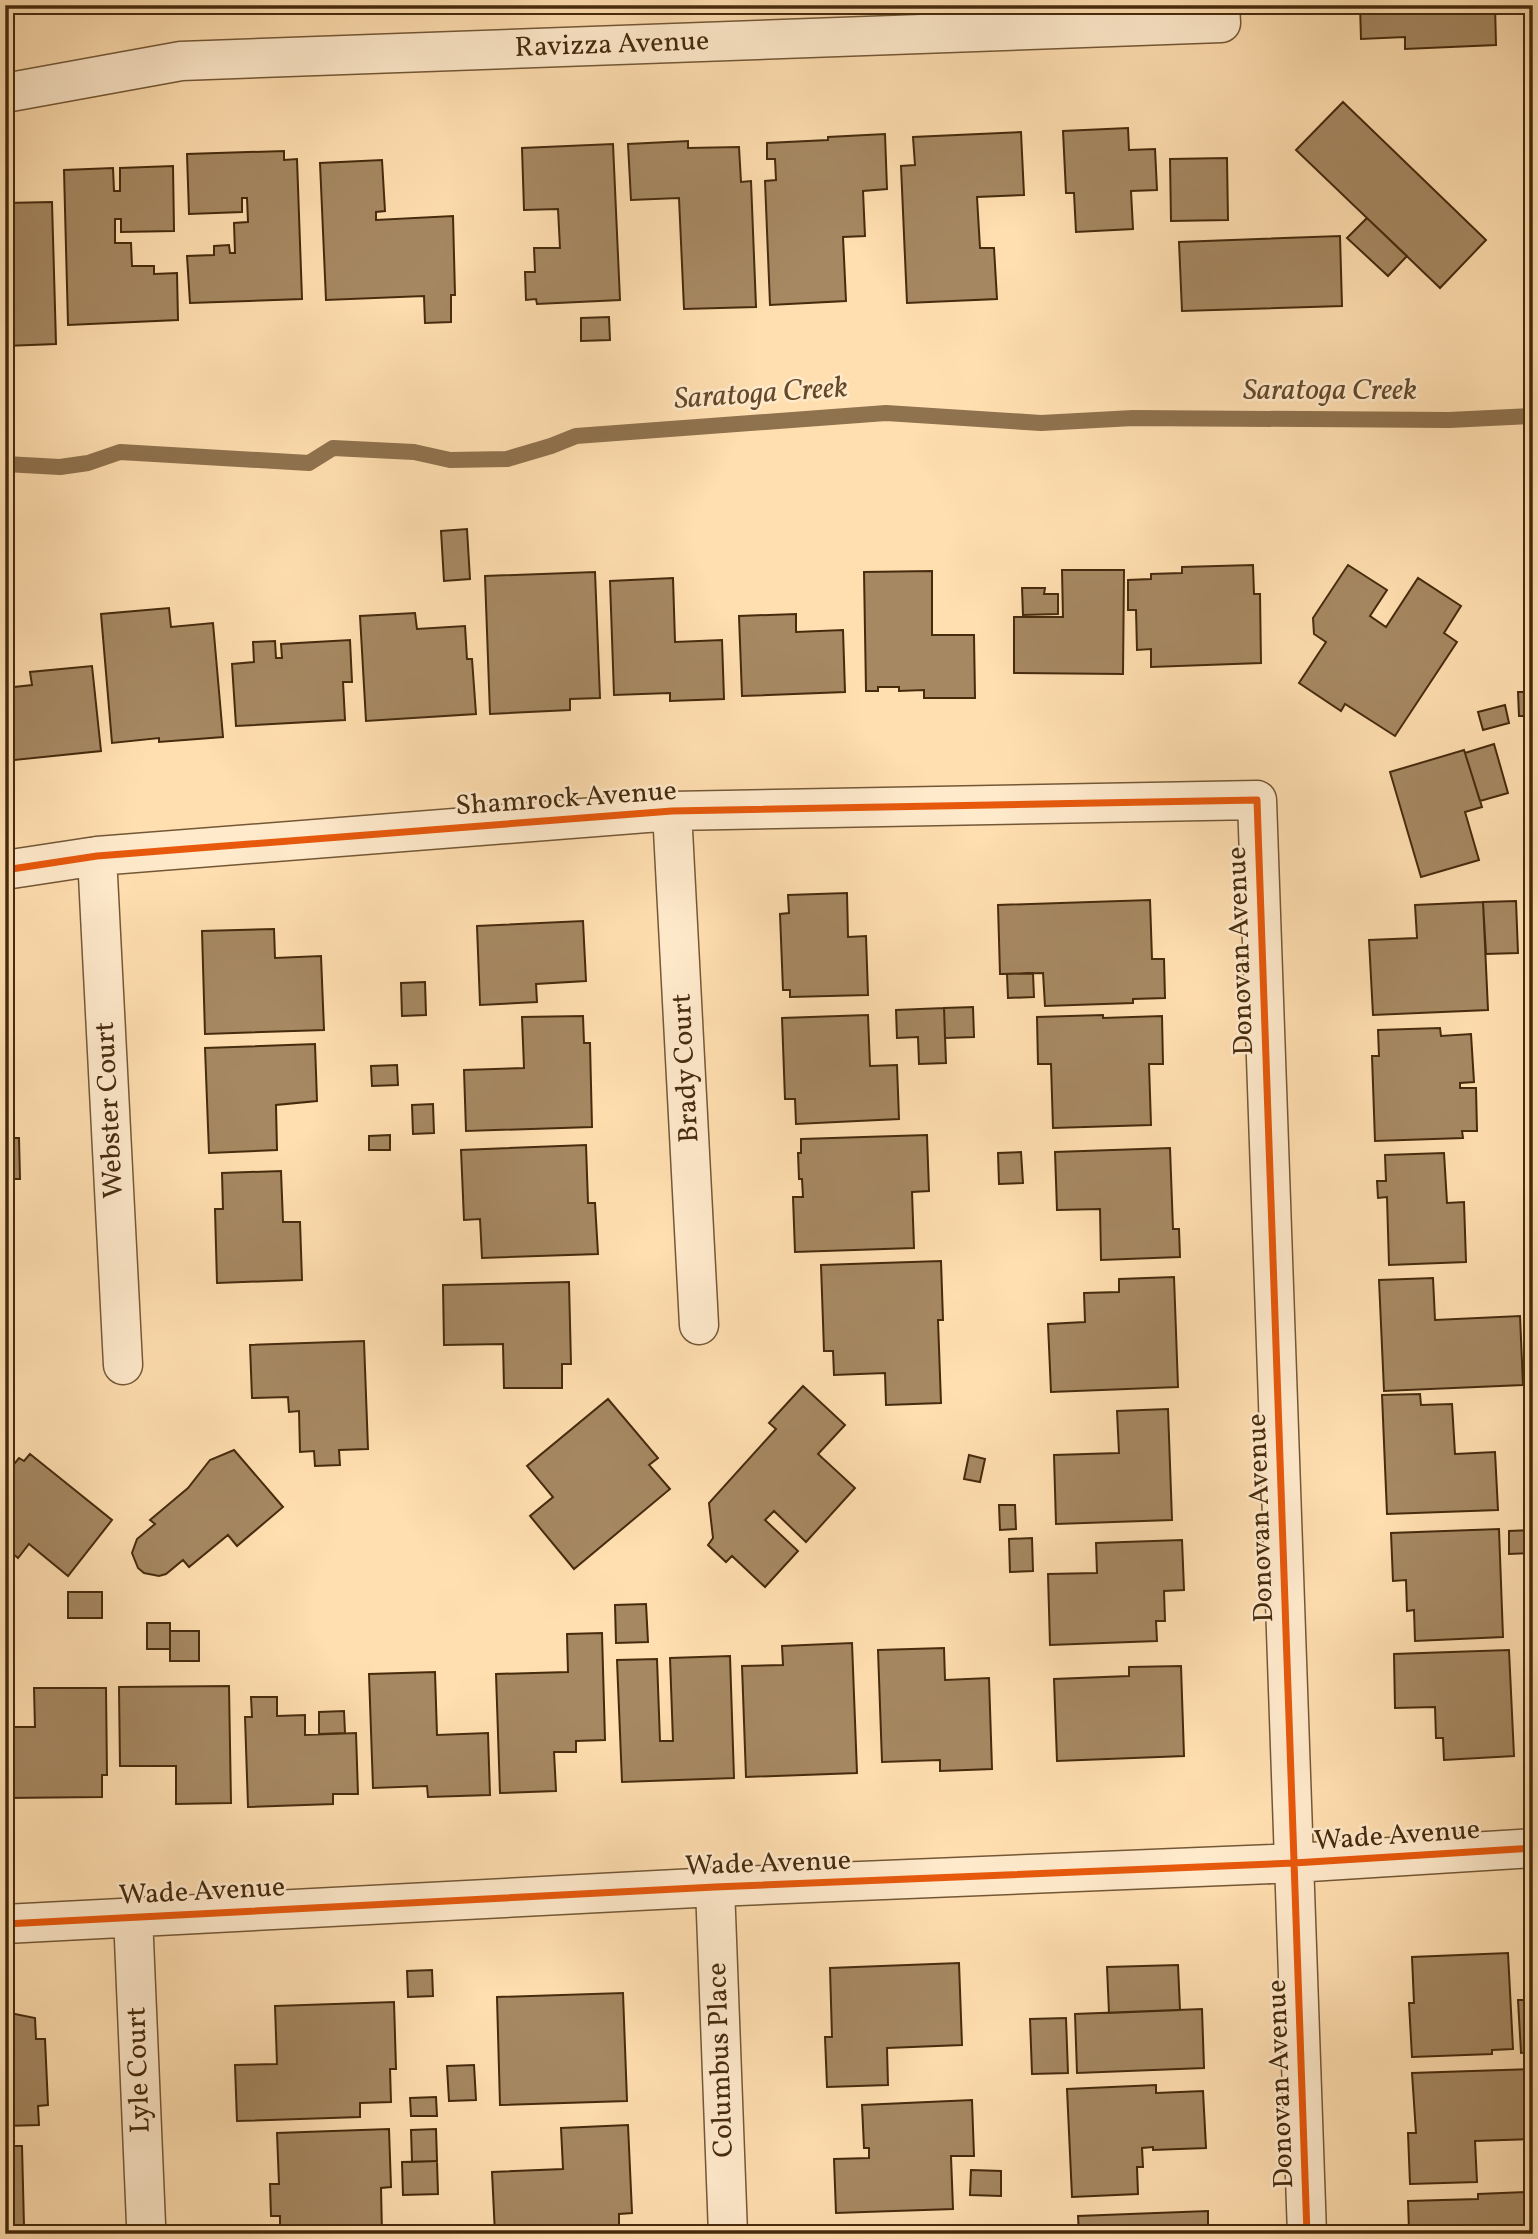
<svg xmlns="http://www.w3.org/2000/svg" width="1538" height="2239" font-family="Vollkorn,serif">
	<style>
		.lines { fill: none; stroke-linecap: round; stroke-linejoin: round }
		.stream { stroke: #8f724e; stroke-width: 16 }
		.building { fill: #a68862; stroke: #462b0d; stroke-width: 2 }
		.street-casing { stroke: #745836; stroke-width: 41 }
		.street { stroke: #ffeacc; stroke-width: 38 }
		.cycleway-casing { stroke: #ffeacc; stroke-width: 11 }
		.cycleway { stroke: #e8590c; stroke-width: 7 }
		.labels { text-anchor: middle; dominant-baseline: central; stroke-width: 5; stroke-linejoin: round; paint-order: stroke }
		.street-label { font-size: 28px; fill: #462b0d; stroke: #ffeacc }
		.water-label { font-size: 30px; font-style: italic; fill: #644828; stroke: #ffeacc }
	</style>
	<rect width="100%" height="100%" fill="#ffdeb0"/>
	<filter id="stains"><feTurbulence type="fractalNoise" baseFrequency=".00286" numOctaves="4"/><feColorMatrix values="0 0 0 0 .2 0 0 0 0 .09 0 0 0 0 .02 0 0 0 .5 -.17"/></filter>
	<radialGradient id="worn" r=".72"><stop offset=".6" stop-color="#630" stop-opacity="0"/><stop offset="1" stop-color="#630" stop-opacity=".3"/></radialGradient>
	<g class="lines">
		<path class="stream" d="M 5,464 L 60,467 L 88,463 L 120,452 L 309,463 L 333,448 L 414,452 L 450,460 L 507,459 L 551,446 L 576,436 L 886,413 L 1041,423 L 1133,418 L 1449,420 L 1533,416"/>
	</g>
	<path class="building" d="M 1360,5 L 1495,5 L 1496,45 L 1405,49 L 1405,37 L 1361,39 Z
		M 1343,102 L 1486,240 L 1440,288 L 1296,150 Z
		M 1128,128 L 1129,150 L 1155,149 L 1157,190 L 1131,191 L 1133,229 L 1076,232 L 1074,193 L 1066,193 L 1063,131 Z
		M 1021,132 L 1024,195 L 977,197 L 980,248 L 994,248 L 997,299 L 907,303 L 901,166 L 915,165 L 913,137 Z
		M 885,134 L 887,189 L 863,191 L 865,236 L 843,237 L 846,301 L 770,305 L 765,181 L 776,180 L 775,159 L 767,159 L 767,143 L 828,140 L 828,137 Z
		M 688,141 L 688,148 L 739,147 L 741,182 L 751,181 L 756,307 L 684,309 L 679,198 L 631,200 L 628,144 Z
		M 613,144 L 620,300 L 537,304 L 536,299 L 526,300 L 525,272 L 535,272 L 534,248 L 560,248 L 558,209 L 524,210 L 522,148 Z
		M 284,151 L 284,160 L 297,159 L 302,299 L 190,303 L 187,256 L 214,255 L 214,246 L 229,245 L 230,253 L 235,253 L 234,223 L 248,222 L 247,198 L 242,198 L 242,212 L 189,214 L 187,154 Z
		M 1227,158 L 1228,220 L 1171,221 L 1170,159 Z
		M 382,160 L 385,211 L 376,212 L 376,220 L 453,216 L 455,295 L 451,295 L 451,322 L 425,323 L 424,296 L 326,300 L 320,163 Z
		M 173,166 L 174,231 L 121,232 L 121,219 L 115,219 L 115,243 L 131,243 L 132,266 L 154,266 L 154,274 L 177,273 L 178,320 L 68,325 L 64,170 L 113,168 L 114,191 L 120,191 L 120,168 Z
		M 52,202 L 56,344 L 5,346 L 5,203 Z
		M 1367,218 L 1407,256 L 1388,276 L 1347,238 Z
		M 1340,236 L 1342,306 L 1182,311 L 1179,242 Z
		M 609,317 L 610,340 L 581,341 L 581,318 Z
		M 467,529 L 470,579 L 444,581 L 441,531 Z
		M 1253,565 L 1254,594 L 1260,594 L 1261,663 L 1151,667 L 1151,649 L 1137,650 L 1136,610 L 1128,610 L 1128,580 L 1151,579 L 1151,574 L 1182,573 L 1182,567 Z
		M 1348,565 L 1387,590 L 1370,616 L 1386,627 L 1418,578 L 1461,606 L 1444,633 L 1457,642 L 1395,736 L 1345,704 L 1341,711 L 1299,683 L 1326,642 L 1314,634 L 1313,618 Z
		M 1062,570 L 1124,570 L 1123,674 L 1014,673 L 1014,617 L 1063,617 Z
		M 932,571 L 932,635 L 974,635 L 975,698 L 924,698 L 924,690 L 899,691 L 899,687 L 878,687 L 878,691 L 866,691 L 864,572 Z
		M 595,572 L 600,698 L 570,699 L 570,710 L 490,714 L 485,576 Z
		M 673,578 L 675,642 L 722,640 L 724,699 L 670,701 L 670,693 L 614,695 L 610,581 Z
		M 1022,588 L 1045,588 L 1044,594 L 1058,594 L 1058,614 L 1023,615 Z
		M 169,608 L 171,627 L 213,623 L 223,737 L 159,742 L 159,738 L 112,743 L 101,614 Z
		M 415,613 L 417,629 L 465,626 L 467,659 L 472,659 L 476,714 L 366,721 L 360,616 Z
		M 796,614 L 796,632 L 843,630 L 845,692 L 742,696 L 739,616 Z
		M 350,640 L 352,682 L 343,682 L 345,720 L 236,726 L 232,664 L 254,662 L 253,642 L 275,641 L 276,658 L 282,658 L 281,644 Z
		M 92,666 L 101,751 L 5,761 L 5,688 L 32,685 L 30,672 Z
		M 1518,692 L 1533,692 L 1533,716 L 1519,716 Z
		M 1505,705 L 1509,723 L 1483,730 L 1478,712 Z
		M 1494,744 L 1508,793 L 1480,801 L 1465,753 Z
		M 1464,750 L 1482,807 L 1465,812 L 1479,860 L 1421,877 L 1390,772 Z
		M 847,893 L 848,937 L 866,936 L 868,995 L 790,997 L 790,990 L 783,990 L 780,914 L 789,913 L 788,895 Z
		M 1150,900 L 1152,959 L 1164,959 L 1165,998 L 1133,999 L 1133,1003 L 1045,1006 L 1043,973 L 1000,974 L 998,905 Z
		M 1516,901 L 1518,953 L 1486,954 L 1483,902 Z
		M 1483,902 L 1488,1010 L 1373,1015 L 1369,940 L 1417,938 L 1415,905 Z
		M 583,921 L 586,981 L 536,984 L 537,1002 L 480,1005 L 477,926 Z
		M 274,929 L 275,958 L 321,956 L 324,1030 L 205,1034 L 202,931 Z
		M 1033,973 L 1034,997 L 1008,998 L 1007,974 Z
		M 425,982 L 426,1015 L 402,1016 L 401,983 Z
		M 973,1007 L 974,1037 L 945,1038 L 944,1008 Z
		M 944,1008 L 946,1063 L 919,1064 L 918,1037 L 897,1038 L 896,1010 Z
		M 868,1015 L 870,1066 L 897,1065 L 899,1119 L 796,1124 L 795,1099 L 785,1099 L 782,1018 Z
		M 1103,1015 L 1103,1018 L 1162,1016 L 1163,1064 L 1149,1064 L 1151,1125 L 1053,1128 L 1051,1064 L 1038,1064 L 1037,1017 Z
		M 583,1016 L 584,1043 L 590,1043 L 592,1127 L 466,1131 L 464,1070 L 524,1068 L 522,1017 Z
		M 1440,1028 L 1441,1036 L 1471,1034 L 1474,1082 L 1460,1083 L 1460,1088 L 1476,1088 L 1477,1131 L 1462,1131 L 1463,1138 L 1375,1141 L 1372,1056 L 1379,1056 L 1378,1030 Z
		M 315,1044 L 317,1101 L 276,1105 L 277,1150 L 209,1153 L 205,1048 Z
		M 397,1065 L 398,1085 L 372,1086 L 371,1066 Z
		M 433,1104 L 434,1133 L 413,1134 L 412,1105 Z
		M 5,1125 L 8,1125 L 9,1138 L 19,1138 L 20,1179 L 9,1179 L 9,1186 L 5,1186 Z
		M 390,1135 L 390,1150 L 369,1150 L 369,1136 Z
		M 927,1135 L 929,1191 L 912,1192 L 914,1248 L 795,1252 L 793,1197 L 803,1197 L 802,1179 L 799,1179 L 798,1153 L 801,1153 L 801,1139 Z
		M 586,1145 L 588,1203 L 595,1203 L 598,1254 L 482,1258 L 480,1219 L 464,1220 L 461,1150 Z
		M 1170,1148 L 1173,1229 L 1179,1229 L 1180,1257 L 1101,1260 L 1100,1209 L 1057,1210 L 1055,1152 Z
		M 1021,1152 L 1023,1183 L 999,1184 L 998,1153 Z
		M 1444,1153 L 1447,1203 L 1464,1202 L 1466,1262 L 1389,1265 L 1387,1197 L 1378,1198 L 1377,1181 L 1386,1181 L 1385,1155 Z
		M 281,1171 L 283,1222 L 300,1222 L 302,1280 L 217,1283 L 215,1209 L 223,1209 L 222,1173 Z
		M 941,1261 L 943,1320 L 938,1320 L 941,1403 L 886,1405 L 885,1373 L 834,1375 L 833,1351 L 824,1351 L 821,1265 Z
		M 1174,1277 L 1178,1387 L 1051,1392 L 1048,1324 L 1085,1322 L 1084,1293 L 1119,1292 L 1119,1279 Z
		M 1433,1278 L 1435,1320 L 1520,1316 L 1523,1385 L 1384,1391 L 1379,1280 Z
		M 569,1282 L 571,1364 L 562,1364 L 562,1388 L 504,1388 L 503,1344 L 444,1345 L 443,1285 Z
		M 364,1341 L 368,1449 L 339,1450 L 340,1465 L 315,1466 L 314,1451 L 300,1452 L 299,1411 L 289,1412 L 288,1397 L 252,1398 L 250,1345 Z
		M 803,1386 L 845,1425 L 818,1454 L 855,1488 L 806,1542 L 774,1511 L 765,1520 L 798,1551 L 765,1587 L 732,1556 L 726,1562 L 708,1545 L 713,1538 L 709,1503 L 776,1429 L 769,1423 Z
		M 1420,1394 L 1421,1405 L 1452,1404 L 1455,1454 L 1495,1452 L 1498,1510 L 1387,1514 L 1382,1395 Z
		M 608,1399 L 658,1458 L 649,1465 L 670,1489 L 574,1569 L 530,1516 L 553,1497 L 527,1466 Z
		M 1168,1409 L 1172,1520 L 1056,1524 L 1054,1455 L 1119,1453 L 1117,1411 Z
		M 234,1450 L 283,1507 L 237,1546 L 228,1535 L 189,1567 L 183,1560 L 166,1574 L 159,1576 L 144,1573 L 138,1568 L 132,1553 L 137,1539 L 155,1524 L 150,1520 L 188,1488 L 210,1460 Z
		M 30,1454 L 112,1520 L 68,1576 L 29,1544 L 18,1558 L 5,1547 L 5,1475 L 19,1458 L 24,1461 Z
		M 969,1455 L 985,1459 L 980,1482 L 964,1479 Z
		M 999,1505 L 1015,1505 L 1016,1529 L 1000,1530 Z
		M 1499,1529 L 1503,1637 L 1415,1641 L 1414,1610 L 1407,1611 L 1406,1580 L 1393,1581 L 1391,1533 Z
		M 1533,1530 L 1533,1553 L 1509,1554 L 1509,1531 Z
		M 1032,1538 L 1033,1571 L 1010,1572 L 1009,1539 Z
		M 1182,1540 L 1184,1590 L 1164,1591 L 1165,1621 L 1156,1621 L 1157,1641 L 1050,1645 L 1048,1574 L 1097,1573 L 1096,1543 Z
		M 68,1592 L 102,1592 L 102,1618 L 68,1618 Z
		M 646,1604 L 648,1642 L 616,1643 L 615,1605 Z
		M 147,1623 L 170,1623 L 170,1649 L 147,1649 Z
		M 170,1631 L 199,1631 L 199,1661 L 170,1661 Z
		M 602,1633 L 605,1740 L 576,1741 L 576,1752 L 554,1752 L 556,1791 L 500,1793 L 496,1674 L 568,1672 L 567,1634 Z
		M 852,1643 L 857,1773 L 746,1777 L 742,1666 L 783,1665 L 782,1646 Z
		M 944,1648 L 945,1680 L 989,1678 L 992,1769 L 940,1771 L 940,1760 L 882,1762 L 878,1650 Z
		M 1509,1650 L 1514,1756 L 1444,1760 L 1443,1738 L 1436,1738 L 1435,1707 L 1395,1708 L 1394,1654 Z
		M 730,1656 L 734,1778 L 622,1782 L 617,1660 L 657,1659 L 660,1741 L 673,1741 L 670,1658 Z
		M 1181,1666 L 1184,1756 L 1057,1761 L 1054,1679 L 1129,1676 L 1129,1667 Z
		M 435,1672 L 437,1735 L 488,1733 L 490,1795 L 428,1797 L 427,1786 L 373,1788 L 369,1674 Z
		M 229,1686 L 231,1803 L 176,1804 L 176,1766 L 120,1766 L 119,1687 Z
		M 34,1688 L 106,1688 L 107,1775 L 102,1775 L 102,1797 L 5,1798 L 5,1727 L 35,1727 Z
		M 251,1697 L 277,1697 L 277,1716 L 305,1715 L 305,1735 L 356,1733 L 358,1794 L 333,1794 L 333,1804 L 248,1807 L 245,1717 L 252,1717 Z
		M 344,1711 L 345,1733 L 319,1734 L 319,1712 Z
		M 1508,1953 L 1513,2049 L 1492,2050 L 1492,2054 L 1412,2057 L 1409,2003 L 1414,2003 L 1412,1957 Z
		M 959,1963 L 962,2045 L 887,2048 L 888,2085 L 827,2087 L 825,2037 L 832,2037 L 830,1968 Z
		M 1178,1965 L 1180,2010 L 1109,2013 L 1107,1967 Z
		M 432,1970 L 433,1996 L 408,1997 L 407,1971 Z
		M 623,1993 L 627,2101 L 500,2105 L 497,1997 Z
		M 1518,2000 L 1533,2000 L 1533,2052 L 1521,2053 Z
		M 394,2002 L 396,2069 L 390,2069 L 391,2102 L 360,2103 L 360,2117 L 237,2121 L 235,2065 L 277,2064 L 275,2006 Z
		M 1202,2009 L 1204,2068 L 1077,2073 L 1075,2014 Z
		M 5,2012 L 35,2018 L 36,2039 L 45,2039 L 48,2105 L 38,2106 L 39,2125 L 5,2126 Z
		M 1066,2018 L 1068,2073 L 1032,2074 L 1030,2019 Z
		M 474,2065 L 476,2100 L 449,2101 L 447,2066 Z
		M 1533,2069 L 1533,2139 L 1475,2141 L 1477,2182 L 1410,2184 L 1408,2133 L 1416,2133 L 1412,2073 Z
		M 1156,2085 L 1156,2093 L 1203,2091 L 1206,2148 L 1153,2150 L 1153,2147 L 1142,2148 L 1143,2167 L 1137,2167 L 1138,2194 L 1072,2197 L 1067,2089 Z
		M 436,2097 L 437,2116 L 411,2116 L 410,2098 Z
		M 972,2100 L 974,2156 L 951,2156 L 953,2209 L 836,2213 L 834,2159 L 869,2158 L 869,2148 L 864,2148 L 862,2105 Z
		M 628,2125 L 632,2213 L 619,2214 L 619,2234 L 495,2234 L 492,2172 L 563,2169 L 561,2128 Z
		M 389,2129 L 391,2187 L 381,2188 L 382,2234 L 280,2234 L 280,2216 L 271,2216 L 270,2184 L 279,2184 L 277,2133 Z
		M 436,2129 L 437,2161 L 412,2162 L 411,2130 Z
		M 5,2142 L 14,2142 L 13,2146 L 22,2146 L 24,2226 L 18,2226 L 18,2234 L 5,2234 Z
		M 437,2161 L 438,2194 L 403,2195 L 402,2162 Z
		M 971,2170 L 1001,2171 L 1001,2196 L 970,2195 Z
		M 1526,2192 L 1527,2234 L 1413,2234 L 1413,2230 L 1409,2230 L 1408,2201 L 1478,2199 L 1478,2194 Z
		M 1208,2211 L 1208,2234 L 1079,2234 L 1078,2216 Z
		M 860,2225 L 860,2228 L 916,2226 L 917,2234 L 843,2234 L 843,2226 Z"/>
	<g class="lines">
		<defs>
			<path id="street" d="M 5,93 L 181,61 L 1221,23 L 1220,5
				M 672,811 L 699,1325
				M 97,856 L 123,1365
				M 5,870 L 97,856 L 672,811 L 1257,800 L 1307,2234
				M 715,1887 L 728,2234
				M 133,1916 L 146,2224
				M 5,1924 L 715,1887 L 1294,1863 L 1533,1848"/>
		</defs>
		<use href="#street" class="street-casing"/>
		<use href="#street" class="street"/>
		<defs>
			<path id="cycleway" d="M 5,870 L 97,856 L 672,811 L 1257,800 L 1307,2234
				M 5,1924 L 715,1887 L 1294,1863 L 1533,1848"/>
		</defs>
		<use href="#cycleway" class="cycleway-casing"/>
		<use href="#cycleway" class="cycleway"/>
	</g>
	<g class="labels">
		<g class="street-label">
			<text transform="translate(612 45) rotate(-2)">Ravizza Avenue</text>
			<text transform="translate(566 799) rotate(-4)">Shamrock Avenue</text>
			<text transform="translate(1241 951) rotate(-92)">Donovan Avenue</text>
			<text transform="translate(686 1068) rotate(-93)">Brady Court</text>
			<text transform="translate(110 1110) rotate(-93)">Webster Court</text>
			<text transform="translate(1261 1518) rotate(-92)">Donovan Avenue</text>
			<text transform="translate(1397 1836) rotate(-4)">Wade Avenue</text>
			<text transform="translate(768 1864) rotate(-2)">Wade Avenue</text>
			<text transform="translate(202 1892) rotate(-3)">Wade Avenue</text>
			<text transform="translate(721 2060) rotate(-92)">Columbus Place</text>
			<text transform="translate(139 2070) rotate(-92)">Lyle Court</text>
			<text transform="translate(1281 2084) rotate(-92)">Donovan Avenue</text>
		</g>
		<g class="water-label">
			<text x="1330" y="391">Saratoga Creek</text>
			<text transform="translate(761 394) rotate(-4)">Saratoga Creek</text>
		</g>
	</g>
	<rect width="1538" height="2239" fill="none" stroke="#ffdeb0" stroke-width="28"/>
	<rect x="7" y="7" width="1524" height="2225" fill="none" stroke="#462b0d" stroke-width="3.5"/>
	<rect x="14" y="14" width="1510" height="2211" fill="none" stroke="#462b0d" stroke-width="2"/>
	<rect width="100%" height="100%" filter="url(#stains)"/>
	<rect width="100%" height="100%" fill="url(#worn)"/>
</svg>
